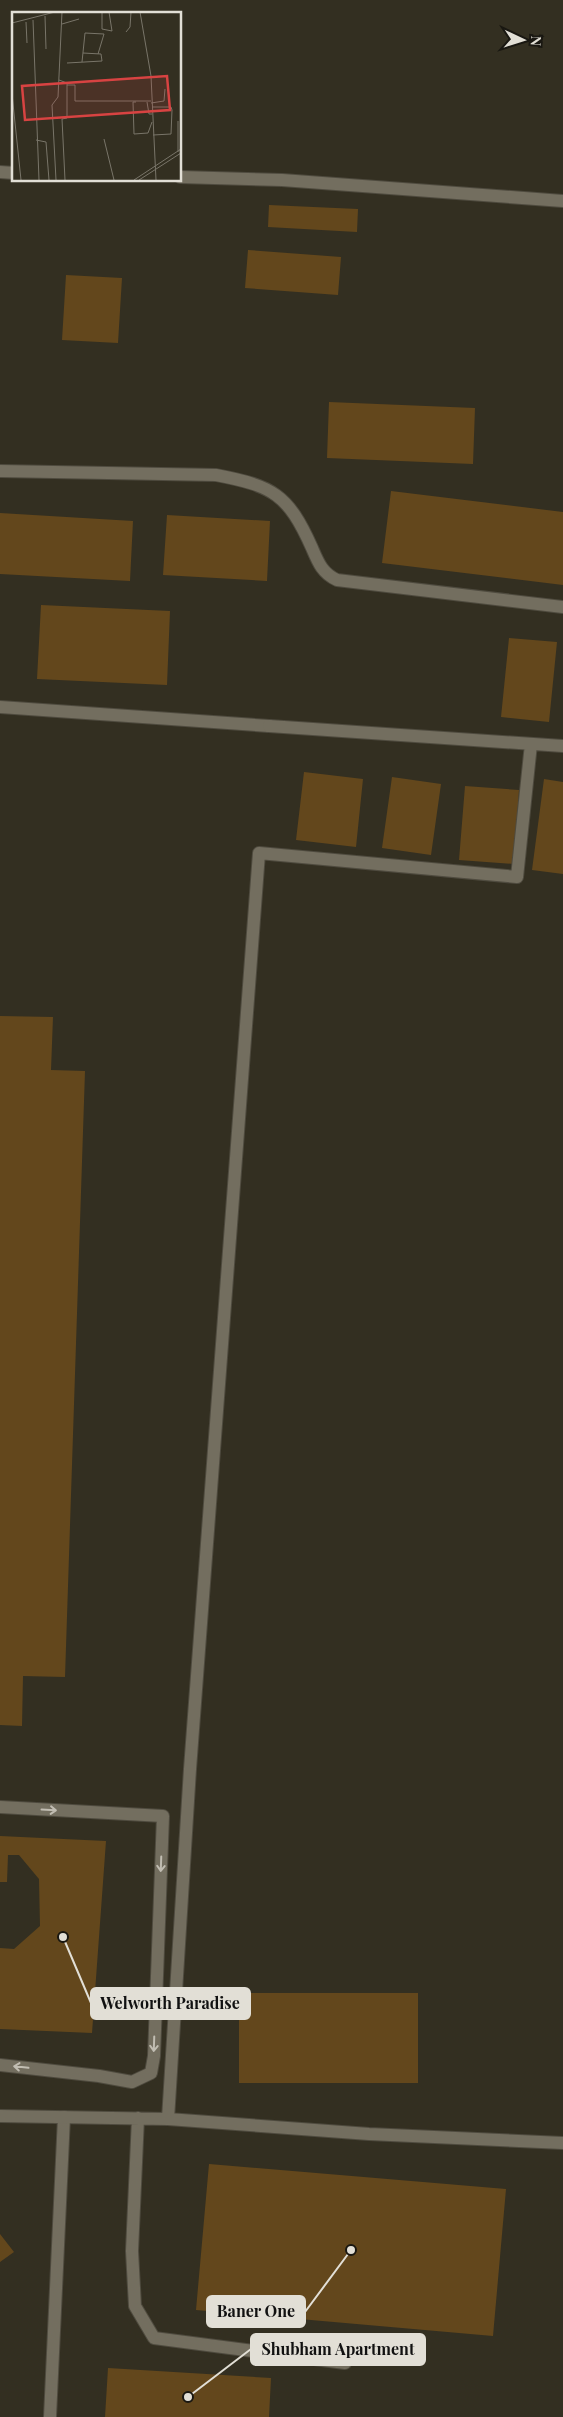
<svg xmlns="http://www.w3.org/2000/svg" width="563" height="2417" font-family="'Playfair Display',serif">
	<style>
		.building { fill: #63471c }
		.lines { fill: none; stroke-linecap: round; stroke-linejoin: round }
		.lane-casing { stroke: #4f4b3f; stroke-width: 14 }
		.street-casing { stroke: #4f4b3f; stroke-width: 14 }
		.lane { stroke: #736e5f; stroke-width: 12 }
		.street { stroke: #736e5f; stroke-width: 12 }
		.oneway { stroke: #c1bdb2 }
		.inset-road { fill: none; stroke: #797569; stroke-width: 1 }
		.view { fill: #d84342; fill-opacity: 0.15; stroke: #d84342; stroke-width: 2.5 }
		.inset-edge { fill: none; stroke: #e2dfd6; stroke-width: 2.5 }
		.leader { fill: none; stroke: #e2dfd6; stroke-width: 2 }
		.callout-dot { fill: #e2dfd6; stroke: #191711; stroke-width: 2 }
		.callout { fill: #e2dfd6; stroke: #e2dfd6; stroke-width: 2 }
		.callout-label { font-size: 16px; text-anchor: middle; font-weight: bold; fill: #111 }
	</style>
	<rect width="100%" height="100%" fill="#332f21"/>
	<path class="building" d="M 269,205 L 358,209 L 357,232 L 268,227 Z
		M 248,250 L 341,257 L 338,295 L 245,288 Z
		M 66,275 L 122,278 L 118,343 L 62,340 Z
		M 329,402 L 475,408 L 473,464 L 327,458 Z
		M 391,491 L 563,512 L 563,585 L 382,563 Z
		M 0,513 L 133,521 L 130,581 L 0,574 Z
		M 167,515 L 270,521 L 267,581 L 163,575 Z
		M 41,605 L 170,611 L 167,685 L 37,679 Z
		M 509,638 L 557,642 L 549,722 L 501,717 Z
		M 304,772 L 363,779 L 356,847 L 296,840 Z
		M 392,777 L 441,784 L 431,855 L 382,848 Z
		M 544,779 L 563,782 L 563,874 L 532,870 Z
		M 465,786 L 519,790 L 514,864 L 459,860 Z
		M 0,1016 L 53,1017 L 51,1070 L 85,1071 L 65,1677 L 23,1676 L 22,1726 L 0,1725 Z
		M 0,1836 L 106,1841 L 92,2033 L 0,2029 L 0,1948 L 14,1949 L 40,1926 L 39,1879 L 19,1855 L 8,1855 L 7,1882 L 0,1882 Z
		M 239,1993 L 418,1993 L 418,2083 L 239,2083 Z
		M 209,2164 L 506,2189 L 493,2336 L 196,2310 Z
		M 0,2234 L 14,2252 L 0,2262 Z
		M 108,2368 L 271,2378 L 269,2417 L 105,2417 Z"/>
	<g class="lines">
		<defs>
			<path id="lane" d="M 0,707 L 269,726
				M 50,2417 L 64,2117"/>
			<path id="street" d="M 0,172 L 14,173
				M 180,177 L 282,180 L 563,201
				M 0,471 L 216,475 C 273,486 288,494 312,548 C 318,562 322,573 337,580 L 563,607
				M 269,726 L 563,746
				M 0,1807 L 163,1816 L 154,2056 L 151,2073 L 132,2082 L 99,2076 L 0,2065
				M 0,2116 L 168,2119 L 369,2134 L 563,2143
				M 138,2118 L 132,2251 L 135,2306 L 154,2338 L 345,2363
				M 168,2119 L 190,1769 L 259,853 L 517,877 L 531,744"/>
		</defs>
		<use href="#lane" class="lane-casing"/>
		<use href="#street" class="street-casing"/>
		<use href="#lane" class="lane"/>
		<use href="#street" class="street"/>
	</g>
	<defs><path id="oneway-shaft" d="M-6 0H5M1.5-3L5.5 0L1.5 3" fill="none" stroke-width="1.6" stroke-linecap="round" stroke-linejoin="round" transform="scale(1.25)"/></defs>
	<g class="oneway">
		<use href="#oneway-shaft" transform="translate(49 1810) rotate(3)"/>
		<use href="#oneway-shaft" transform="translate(161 1864) rotate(92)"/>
		<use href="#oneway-shaft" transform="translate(154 2044) rotate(92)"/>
		<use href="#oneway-shaft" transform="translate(21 2067) rotate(-174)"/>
	</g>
	<g transform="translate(12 12)">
		<rect width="169" height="169" fill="#332f21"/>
		<path class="inset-road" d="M 90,0 L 90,17 L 100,19 L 97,0M 128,0 L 139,64 L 144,168M 33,4 L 34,37M 21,8 L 27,168M 14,10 L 15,31M 0,11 L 43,0M 50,12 L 67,7M 114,20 L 118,15 L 119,0M 70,50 L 73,21 L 92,22 L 86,42M 55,51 L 90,49 L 89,42 L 71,41M 47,68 L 55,71 L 55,106 L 50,107 L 53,168M 55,73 L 63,73 L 63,89 L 139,89M 0,82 L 9,168M 124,90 L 121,90 L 122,122 L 136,121 L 140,110M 135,90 L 137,102 L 140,102M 139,91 L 152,89 L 153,77M 140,95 L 159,95 L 160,98 L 159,122 L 141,123M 166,109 L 166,140M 92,127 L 102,168M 24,128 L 34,130 L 37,168M 44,168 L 40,93 L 46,85 L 50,0M 122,168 L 169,137M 127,168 L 169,141"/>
		<path class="view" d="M 155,64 L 158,98 L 13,108 L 10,74 Z"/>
		<rect width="169" height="169" class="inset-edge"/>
	</g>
	<path class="leader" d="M63 1937L91 2003M351 2250L305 2312M188 2397L251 2349"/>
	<g class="callout-dot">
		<circle cx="63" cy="1937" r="5"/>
		<circle cx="351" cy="2250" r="5"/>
		<circle cx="188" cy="2397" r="5"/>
	</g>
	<g class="callout">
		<rect x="91" y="1988" width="159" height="31" rx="5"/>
		<rect x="207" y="2296" width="98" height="31" rx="5"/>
		<rect x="251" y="2334" width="174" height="31" rx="5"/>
	</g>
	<g class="callout-label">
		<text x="170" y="2009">Welworth Paradise</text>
		<text x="256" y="2317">Baner One</text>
		<text x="338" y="2355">Shubham Apartment</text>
	</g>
	<g transform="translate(523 40) rotate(94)" stroke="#191711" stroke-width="4" paint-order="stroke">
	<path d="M0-4L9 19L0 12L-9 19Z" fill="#e2dfd6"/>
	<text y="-8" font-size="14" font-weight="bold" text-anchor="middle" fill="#e2dfd6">N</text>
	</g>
</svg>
